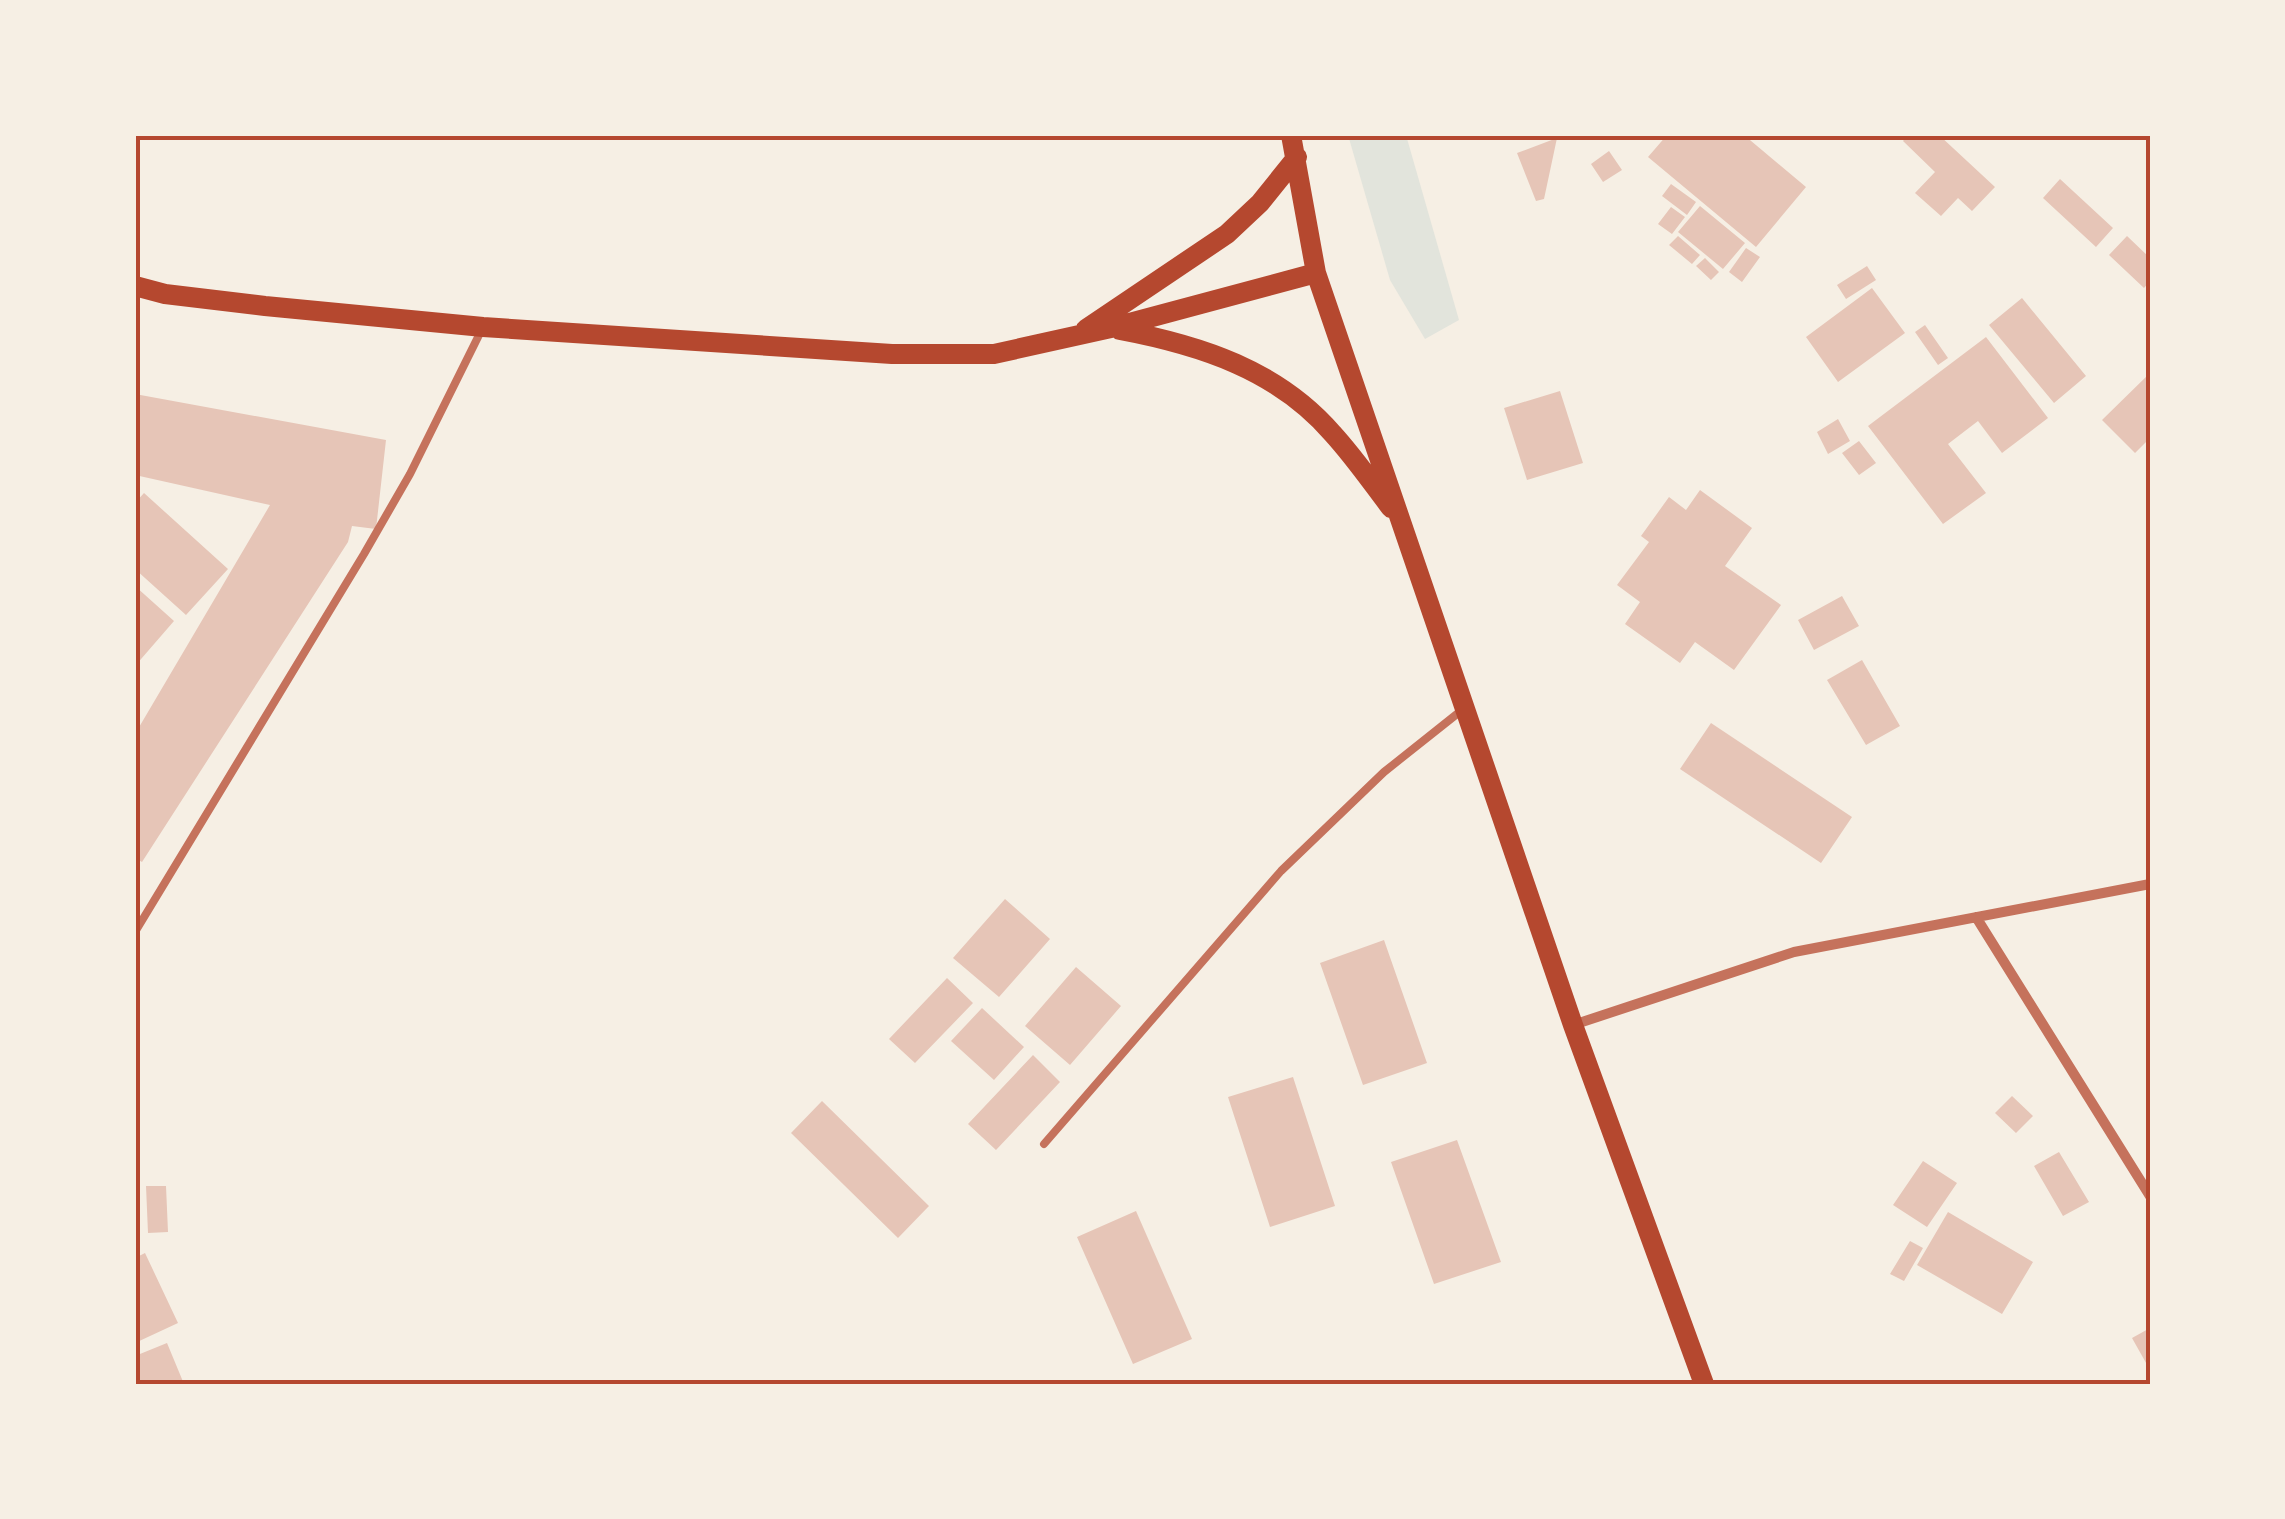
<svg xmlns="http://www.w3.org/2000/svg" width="2285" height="1519" font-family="'IBM Plex Sans',sans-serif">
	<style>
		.green { fill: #e2e4dc }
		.building { fill: #e6c5b7 }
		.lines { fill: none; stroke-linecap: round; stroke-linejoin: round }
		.service { stroke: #c5725c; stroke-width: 8 }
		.minor { stroke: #c5725c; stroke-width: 10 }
		.secondary { stroke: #b5482f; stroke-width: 20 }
		.neatline { fill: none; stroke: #b5482f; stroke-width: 4 }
	</style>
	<rect width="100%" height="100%" fill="#f6efe4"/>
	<path class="green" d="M 1348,135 L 1406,135 L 1459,320 L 1425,339 L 1390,280 Z"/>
	<path class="building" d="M 1667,135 L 1744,135 L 1806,187 L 1756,247 L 1648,157 Z
		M 1908,135 L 1939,135 L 1995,187 L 1972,211 L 1958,198 L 1941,216 L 1915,193 L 1935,172 L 1903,141 Z
		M 1557,138 L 1544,199 L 1536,201 L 1517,153 Z
		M 1609,151 L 1622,170 L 1603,182 L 1591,164 Z
		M 2060,179 L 2113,228 L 2096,247 L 2043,198 Z
		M 1671,184 L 1696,202 L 1687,215 L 1662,196 Z
		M 1700,206 L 1745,243 L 1723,269 L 1678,232 Z
		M 1671,207 L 1685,217 L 1672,234 L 1658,224 Z
		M 1678,236 L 1700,255 L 1692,264 L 1669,245 Z
		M 2127,236 L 2150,258 L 2150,281 L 2144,288 L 2109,255 Z
		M 1746,248 L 1760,257 L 1742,282 L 1729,272 Z
		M 1705,258 L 1719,272 L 1711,280 L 1696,266 Z
		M 1867,266 L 1876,280 L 1846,299 L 1837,285 Z
		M 1872,288 L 1905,333 L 1838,382 L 1806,337 Z
		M 2022,298 L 2086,376 L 2054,403 L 1989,325 Z
		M 1925,325 L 1948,358 L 1938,365 L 1915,332 Z
		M 1986,337 L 2048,418 L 2002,453 L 1978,421 L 1948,444 L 1986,493 L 1943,524 L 1868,426 Z
		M 2150,373 L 2150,438 L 2135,453 L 2102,420 Z
		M 1560,391 L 1583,463 L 1527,480 L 1504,408 Z
		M 135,394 L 386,440 L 376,529 L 352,526 L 348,542 L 142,862 L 135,858 L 135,734 L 270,505 L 135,475 Z
		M 1838,419 L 1850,441 L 1828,454 L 1817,432 Z
		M 1859,441 L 1876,463 L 1859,475 L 1842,453 Z
		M 1700,490 L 1752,528 L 1725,566 L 1781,605 L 1734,670 L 1695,642 L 1680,663 L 1625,624 L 1640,602 L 1617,585 L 1649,542 L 1641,536 L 1669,497 L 1686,510 Z
		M 144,493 L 228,569 L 186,615 L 135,569 L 135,503 Z
		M 135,586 L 174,621 L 135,666 Z
		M 1842,596 L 1859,626 L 1814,650 L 1798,620 Z
		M 1862,660 L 1900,726 L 1866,745 L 1827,680 Z
		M 1711,723 L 1852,817 L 1821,863 L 1680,769 Z
		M 1005,899 L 1050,939 L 999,997 L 953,958 Z
		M 1384,940 L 1427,1063 L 1363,1085 L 1320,963 Z
		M 1076,967 L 1121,1006 L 1070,1065 L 1025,1026 Z
		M 947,978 L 973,1003 L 915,1063 L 889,1039 Z
		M 982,1008 L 1024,1047 L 994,1080 L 951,1041 Z
		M 1033,1055 L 1060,1082 L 996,1150 L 968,1124 Z
		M 1293,1077 L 1335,1206 L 1270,1227 L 1228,1097 Z
		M 2012,1096 L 2033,1116 L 2016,1133 L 1995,1113 Z
		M 822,1101 L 929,1206 L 898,1238 L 791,1133 Z
		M 1457,1140 L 1501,1262 L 1434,1284 L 1391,1162 Z
		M 2059,1152 L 2089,1202 L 2063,1216 L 2034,1166 Z
		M 1923,1161 L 1957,1183 L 1927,1227 L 1893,1205 Z
		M 146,1186 L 166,1186 L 168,1232 L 148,1233 Z
		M 1136,1211 L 1192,1339 L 1133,1364 L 1077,1237 Z
		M 1948,1212 L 2033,1262 L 2002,1314 L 1917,1265 Z
		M 1910,1241 L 1923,1248 L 1904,1281 L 1890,1274 Z
		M 145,1253 L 178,1323 L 135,1343 L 135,1258 Z
		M 2150,1328 L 2150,1370 L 2132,1338 Z
		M 167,1343 L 184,1384 L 138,1384 L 135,1356 Z"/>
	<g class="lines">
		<path class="service" d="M 135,932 L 364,554 L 410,474 L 481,331
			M 1044,1144 L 1281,871 L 1384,772 L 1462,710"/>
		<path class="minor" d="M 1976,917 L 2150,1196
			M 1573,1025 L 1794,952 L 2150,884"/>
		<path class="secondary" d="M 1291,135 L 1316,273 L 1573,1025 L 1704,1384
			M 135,286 L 165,294 L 265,306 L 483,327 L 892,354 L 994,354 L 1111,328 L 1316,273
			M 1086,329 L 1227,234 L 1260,203 L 1297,157
			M 1120,330 C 1200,345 1278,370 1333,434 C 1354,457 1372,483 1391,508"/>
	</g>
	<rect width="2285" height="1519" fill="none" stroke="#f6efe4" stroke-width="275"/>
	<rect x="138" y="138" width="2010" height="1244" class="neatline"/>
</svg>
